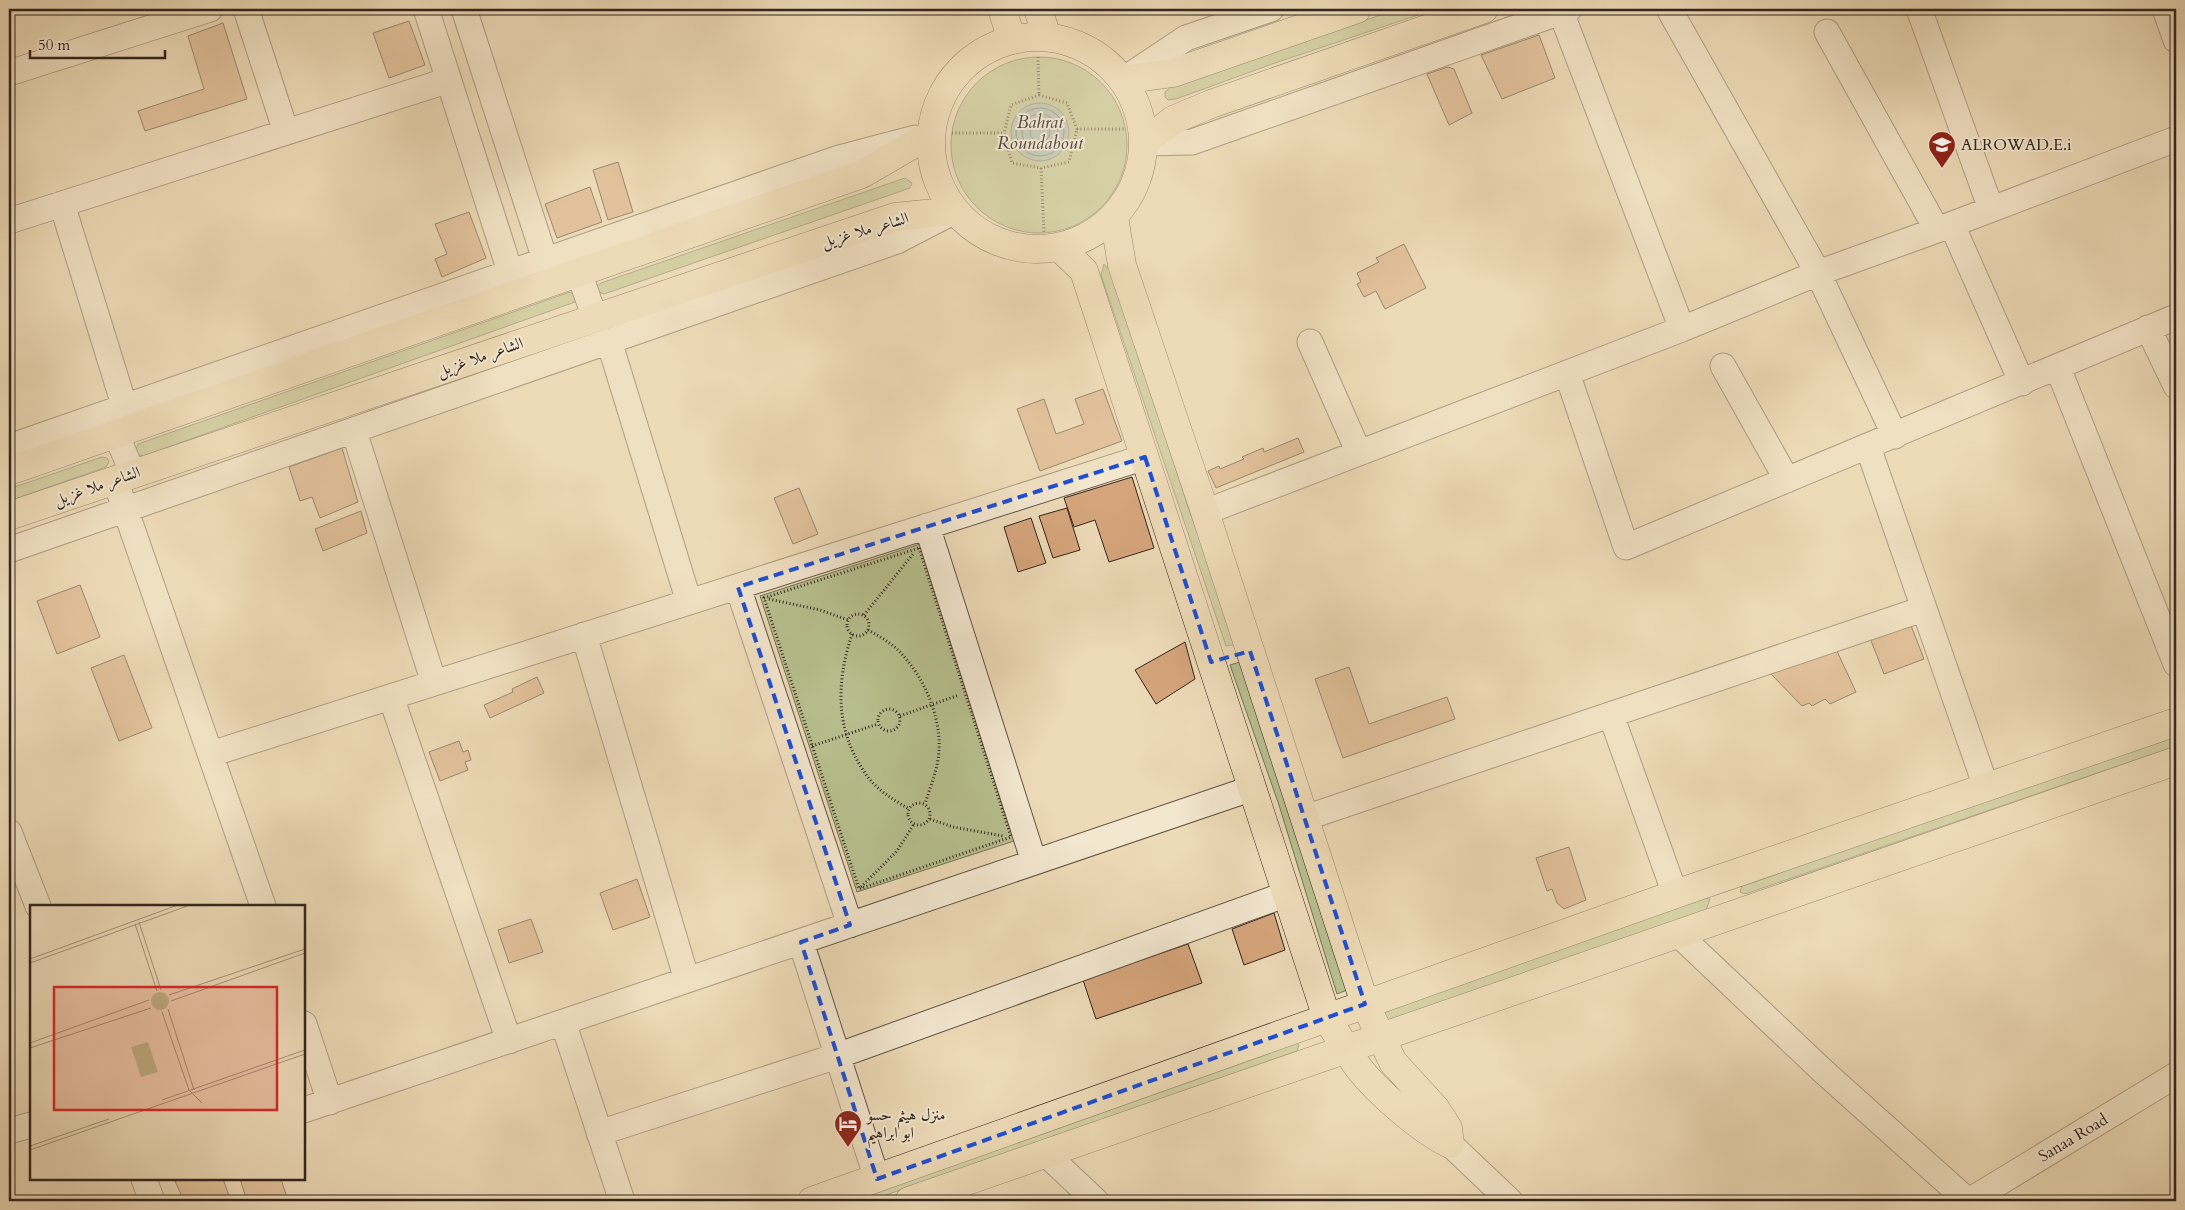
<svg xmlns="http://www.w3.org/2000/svg" width="2185" height="1210" font-family="Cardo,Amiri,serif">
	<style>
		.green { fill: #b8c08f; stroke: #757257 }
		.water { fill: #9eb8b9; stroke: #737d7b }
		.lines { fill: none; stroke-linecap: round; stroke-linejoin: round }
		.shore { stroke: #686e6c; stroke-width: 1 }
		.building { fill: #d5a57c; stroke: #32251f }
		.minor-casing { stroke: #615245; stroke-width: 27 }
		.major-casing { stroke: #32251f; stroke-width: 29 }
		.path { stroke: #32251f; stroke-width: 3; stroke-dasharray: 1 2.5; stroke-linecap: butt }
		.minor { stroke: #f3e7d0; stroke-width: 25 }
		.major { stroke: #eddab7; stroke-width: 28 }
		.marked { fill: none; stroke: #1d4ed8; stroke-width: 4; stroke-dasharray: 10 6; stroke-linejoin: round }
		.labels { text-anchor: middle; dominant-baseline: central; stroke-width: 4; stroke-linejoin: round; paint-order: stroke }
		.poi-label { font-size: 16px; fill: #32251f; stroke: #f3e7d0; text-anchor: start }
		.street-label { font-size: 16px; fill: #32251f; stroke: #f3e7d0 }
		.water-label { font-size: 18px; font-style: italic; fill: #4d4a46; stroke: #f3e7d0 }
		.inset-road { fill: none; stroke: #a2927a; stroke-width: 1 }
		.view { fill: #d62828; fill-opacity: 0.15; stroke: #d62828; stroke-width: 2.5 }
		.inset-edge { fill: none; stroke: #32251f; stroke-width: 2.5 }
	</style>
	<rect width="100%" height="100%" fill="#eddab7"/>
	<filter id="stains"><feTurbulence type="fractalNoise" baseFrequency=".004" numOctaves="4"/><feColorMatrix values="0 0 0 0 .2 0 0 0 0 .09 0 0 0 0 .02 0 0 0 .5 -.17"/></filter>
	<radialGradient id="worn" r=".72"><stop offset=".6" stop-color="#630" stop-opacity="0"/><stop offset="1" stop-color="#630" stop-opacity=".3"/></radialGradient>
	<path class="green" d="M 1398,9 L 1436,9 L 1275,63 L 1176,99 L 1168,100 L 1165,97 L 1165,92 L 1171,87 Z
		M951 145a88 88 0 1 1 176 0a88 88 0 1 1-176 0Z
		M 905,178 L 912,183 L 910,188 L 604,294 L 599,292 L 597,286 L 601,283 Z
		M 1104,264 L 1114,275 L 1188,507 L 1238,644 L 1226,646 L 1101,275 Z
		M 570,292 L 576,297 L 575,302 L 143,456 L 137,454 L 136,450 L 138,444 Z
		M 102,457 L 107,458 L 109,462 L 106,467 L 9,501 L 9,489 Z
		M 920,544 L 1017,840 L 857,892 L 760,596 Z
		M 1240,662 L 1347,990 L 1337,994 L 1279,805 L 1230,665 Z
		M 2176,733 L 2176,746 L 1745,894 L 1740,892 L 1742,886 Z
		M 1701,897 L 1710,899 L 1706,910 L 1383,1022 L 1378,1011 Z
		M 1294,1042 L 1299,1045 L 1297,1051 L 869,1201 L 837,1201 Z"/>
	<path class="water" d="M1011 132a29 29 0 1 1 58 0a29 29 0 1 1-58 0Z"/>
	<g class="lines">
		<path class="shore" d="M1016 132a24 24 0 1 1 48 0a24 24 0 1 1-48 0Z
			M1022 132a18 18 0 1 1 36 0a18 18 0 1 1-36 0Z
			M1030 132a10 10 0 1 1 20 0a10 10 0 1 1-20 0Z"/>
	</g>
	<path class="building" d="M 409,21 L 425,65 L 389,78 L 373,33 Z
		M 223,23 L 247,99 L 145,131 L 138,111 L 204,89 L 188,36 Z
		M 1539,35 L 1555,78 L 1502,99 L 1481,55 Z
		M 1448,67 L 1454,69 L 1472,113 L 1449,125 L 1427,74 Z
		M 618,162 L 633,212 L 608,220 L 593,170 Z
		M 590,187 L 602,222 L 557,238 L 545,204 Z
		M 469,212 L 486,258 L 442,277 L 435,259 L 447,254 L 435,224 Z
		M 1404,244 L 1426,288 L 1385,309 L 1376,291 L 1364,297 L 1357,284 L 1361,282 L 1357,273 L 1379,262 L 1376,258 Z
		M 1103,389 L 1122,441 L 1040,471 L 1017,409 L 1044,399 L 1056,434 L 1084,424 L 1075,399 Z
		M 1298,438 L 1304,452 L 1216,488 L 1208,471 L 1219,466 L 1220,469 L 1244,459 L 1242,457 L 1263,448 L 1264,452 Z
		M 342,448 L 358,502 L 320,518 L 312,497 L 300,501 L 289,467 Z
		M 1132,477 L 1154,548 L 1109,562 L 1095,520 L 1074,527 L 1064,498 Z
		M 799,488 L 818,534 L 793,544 L 774,498 Z
		M 1067,508 L 1080,550 L 1053,558 L 1039,516 Z
		M 361,511 L 367,533 L 323,551 L 315,529 Z
		M 1031,518 L 1046,563 L 1018,572 L 1004,527 Z
		M 80,585 L 100,637 L 57,654 L 37,601 Z
		M 1910,623 L 1924,659 L 1884,674 L 1870,638 Z
		M 1185,642 L 1195,679 L 1156,704 L 1135,670 Z
		M 1836,649 L 1856,692 L 1830,704 L 1825,699 L 1812,706 L 1809,703 L 1802,706 L 1769,672 Z
		M 124,655 L 152,728 L 119,741 L 91,668 Z
		M 1349,667 L 1369,724 L 1447,697 L 1455,719 L 1343,758 L 1315,679 Z
		M 537,677 L 544,693 L 490,718 L 484,705 L 513,692 L 512,689 Z
		M 459,741 L 463,752 L 468,750 L 471,760 L 465,762 L 468,770 L 440,781 L 429,752 Z
		M 1569,847 L 1586,900 L 1564,909 L 1557,903 L 1552,889 L 1547,891 L 1536,858 Z
		M 637,879 L 650,917 L 613,930 L 600,893 Z
		M 1274,913 L 1285,950 L 1244,965 L 1232,929 Z
		M 531,919 L 543,952 L 509,963 L 498,930 Z
		M 1188,944 L 1202,983 L 1096,1019 L 1083,980 Z
		M 174,1179 L 223,1179 L 231,1201 L 184,1201 Z
		M 240,1179 L 281,1179 L 288,1201 L 247,1201 Z"/>
	<g class="lines">
		<defs>
			<path id="minor" d="M 246,9 L 286,132
				M 426,9 L 515,287
				M 464,9 L 550,275
				M 1669,9 L 1818,273 L 1895,436
				M 1919,9 L 1991,209
				M 2165,9 L 2176,40
				M 1561,12 L 1682,329
				M 1827,32 L 1937,230
				M 9,73 L 210,9
				M 1123,80 L 1186,38 L 1271,9
				M 1144,143 L 1192,142 L 1569,9
				M 62,204 L 129,421
				M 9,221 L 449,80
				M 1952,225 L 2022,383
				M 579,273 L 595,318
				M 2148,328 L 2176,386
				M 609,341 L 689,602
				M 1310,342 L 1359,453
				M 1723,366 L 1787,480
				M 2058,368 L 2176,664
				M 1567,373 L 1626,547 L 2176,317
				M 354,431 L 434,683
				M 116,434 L 133,474
				M 9,447 L 839,158 L 915,138
				M 1868,447 L 1986,787
				M 120,494 L 263,906
				M 1205,512 L 1682,329 L 1818,273 L 1937,230 L 2176,139
				M 927,526 L 1034,862
				M 9,550 L 897,241 L 951,213
				M 738,587 L 850,925
				M 584,635 L 687,980
				M 391,697 L 509,1041
				M 1611,715 L 1675,894
				M 211,754 L 1145,457
				M 1305,818 L 1923,609
				M 9,832 L 38,906
				M 1678,934 L 1824,1072 L 1968,1201
				M 801,942 L 877,1179
				M 563,1022 L 622,1201
				M 304,1024 L 330,1102
				M 304,1110 L 1253,788
				M 9,1131 L 31,1125
				M 599,1133 L 837,1056 L 1287,894
				M 1450,1144 L 1510,1201
				M 1046,1154 L 1096,1201
				M 144,1179 L 152,1201
				M 1969,1201 L 2176,1075"/>
			<path id="major" d="M 1002,9 L 1012,40
				M 1038,9 L 1047,37
				M931 143a106 106 0 1 1 212 0a106 106 0 1 1-212 0Z
				M 1123,80 L 1173,73 L 1357,9
				M 1144,143 L 1173,120 L 1211,104 L 1484,9
				M 1114,217 L 1122,265 L 1205,512 L 1365,1004 L 1393,1062 L 1435,1108 L 1448,1128 L 1450,1144
				M 1059,247 L 1084,271 L 1327,1018 C 1337,1034 1347,1052 1358,1067 C 1377,1092 1422,1131 1450,1144
				M 9,471 L 862,174 L 931,134
				M 9,516 L 895,217 L 955,211
				M 812,1201 L 1687,890 L 2176,722
				M 909,1201 L 2176,761"/>
		</defs>
		<use href="#minor" class="minor-casing"/>
		<use href="#major" class="major-casing"/>
		<path class="path" d="M 1038,57 L 1039,95
			M 1039,95 L 1067,103 L 1077,129 L 1069,162 L 1041,168 L 1012,163 L 1004,133 L 1011,105 Z
			M 1077,129 L 1126,129
			M 952,133 L 1004,133
			M 1041,168 L 1044,232
			M 919,548 L 1011,837 L 859,889 L 764,598 Z
			M 769,599 L 820,610 L 848,620
			M847 625a11 11 0 1 1 22 0a11 11 0 1 1-22 0Z
			M 864,615 L 913,554
			M 868,630 C 879,636 891,643 900,652 C 924,677 941,716 939,751 C 938,769 930,787 925,804
			M 852,634 C 836,683 835,729 865,773 C 875,789 894,800 909,809
			M878 720a11 11 0 1 1 22 0a11 11 0 1 1-22 0Z
			M 900,716 L 959,695
			M 812,746 L 878,724
			M908 814a11 11 0 1 1 22 0a11 11 0 1 1-22 0Z
			M 930,819 L 953,827 L 1003,836
			M 861,887 L 897,851 L 914,824"/>
		<use href="#minor" class="minor"/>
		<use href="#major" class="major"/>
	</g>
	<path d="M0 0H2185V1210H0ZM 1145,457 L 1211,662 L 1250,651 L 1365,1004 L 877,1179 L 801,942 L 850,925 L 738,587 Z" fill="#eddab7" fill-opacity=".55" fill-rule="evenodd"/>
	<path class="marked" d="M 1145,457 L 1211,662 L 1250,651 L 1365,1004 L 877,1179 L 801,942 L 850,925 L 738,587 Z"/>
	<defs>
		<symbol id="school-pin" viewBox="-11 -11 22 30"><path d="M0 17L-7.5 6A9.5 9.5 0 1 1 7.5 6Z" fill="#8f2418" stroke="#f3e7d0"/><path d="M0-5L7-2L0 1L-7-2ZM-4 1L0 2.5L4 1V4Q0 6-4 4Z" fill="#fff"/></symbol>
		<symbol id="hotel-pin" viewBox="-11 -11 22 30"><path d="M0 17L-7.5 6A9.5 9.5 0 1 1 7.5 6Z" fill="#8f2418" stroke="#f3e7d0"/><path d="M-6-4.5h1.5V1H6V5H4.5V3h-9V5H-6ZM-4 0a1.8 1.8 0 1 1 3.6 0ZM.5 0V-2.5h3Q6-2.5 6 0Z" fill="#fff"/></symbol>
	</defs>
	<g fill-rule="evenodd">
		<use href="#school-pin" x="1926" y="129" width="32" height="43"/>
		<use href="#hotel-pin" x="832" y="1108" width="32" height="43"/>
	</g>
	<g class="labels">
		<g class="poi-label">
			<text x="1961" y="145">ALROWAD.E.i</text>
			<text x="867" y="1115">منزل هيثم حسو<tspan x="867" dy="18">ابو ابراهيم</tspan></text>
		</g>
		<g class="street-label">
			<text transform="translate(865 230) rotate(-16)">الشاعر ملا غزيل</text>
			<text transform="translate(480 357) rotate(-19)">الشاعر ملا غزيل</text>
			<text transform="translate(97 486) rotate(-19)">الشاعر ملا غزيل</text>
			<text transform="translate(2073 1138) rotate(-31)">Sanaa Road</text>
		</g>
		<g class="water-label">
			<text x="1040" y="122">Bahrat<tspan x="1040" dy="21">Roundabout</tspan></text>
		</g>
	</g>
	<g transform="translate(30 905)">
		<rect width="275" height="275" fill="#eddab7"/>
		<path d="M121 96a9 9 0 1 1 18 0a9 9 0 1 1-18 0ZM 118,137 L 128,167 L 111,172 L 101,142 Z" fill="#b8c08f"/>
		<path class="inset-road" d="M 109,17 L 131,85M 105,19 L 127,86M 0,54 L 148,0M 0,58 L 160,0M 139,90 L 275,44M 141,96 L 275,48M 138,104 L 164,185M 132,107 L 159,185 L 172,198M 0,138 L 119,95M 0,143 L 121,103M 132,195 L 275,145M 0,241 L 79,214M 0,245 L 275,149"/>
		<path class="view" d="M 24,82 L 247,82 L 247,205 L 24,205 Z"/>
		<rect width="275" height="275" class="inset-edge"/>
	</g>
	<rect width="2185" height="1210" fill="none" stroke="#eddab7" stroke-width="30"/>
	<rect x="10" y="10" width="2165" height="1190" fill="none" stroke="#32251f" stroke-width="2.5"/>
	<rect x="15" y="15" width="2155" height="1180" fill="none" stroke="#32251f"/>
	<path d="M30 50v8h135v-8" fill="none" stroke="#32251f" stroke-width="2.5"/>
	<text x="38" y="50" font-size="15" fill="#32251f" stroke="#f3e7d0" stroke-width="4" paint-order="stroke">50 m</text>
	<rect width="100%" height="100%" filter="url(#stains)"/>
	<rect width="100%" height="100%" fill="url(#worn)"/>
</svg>
